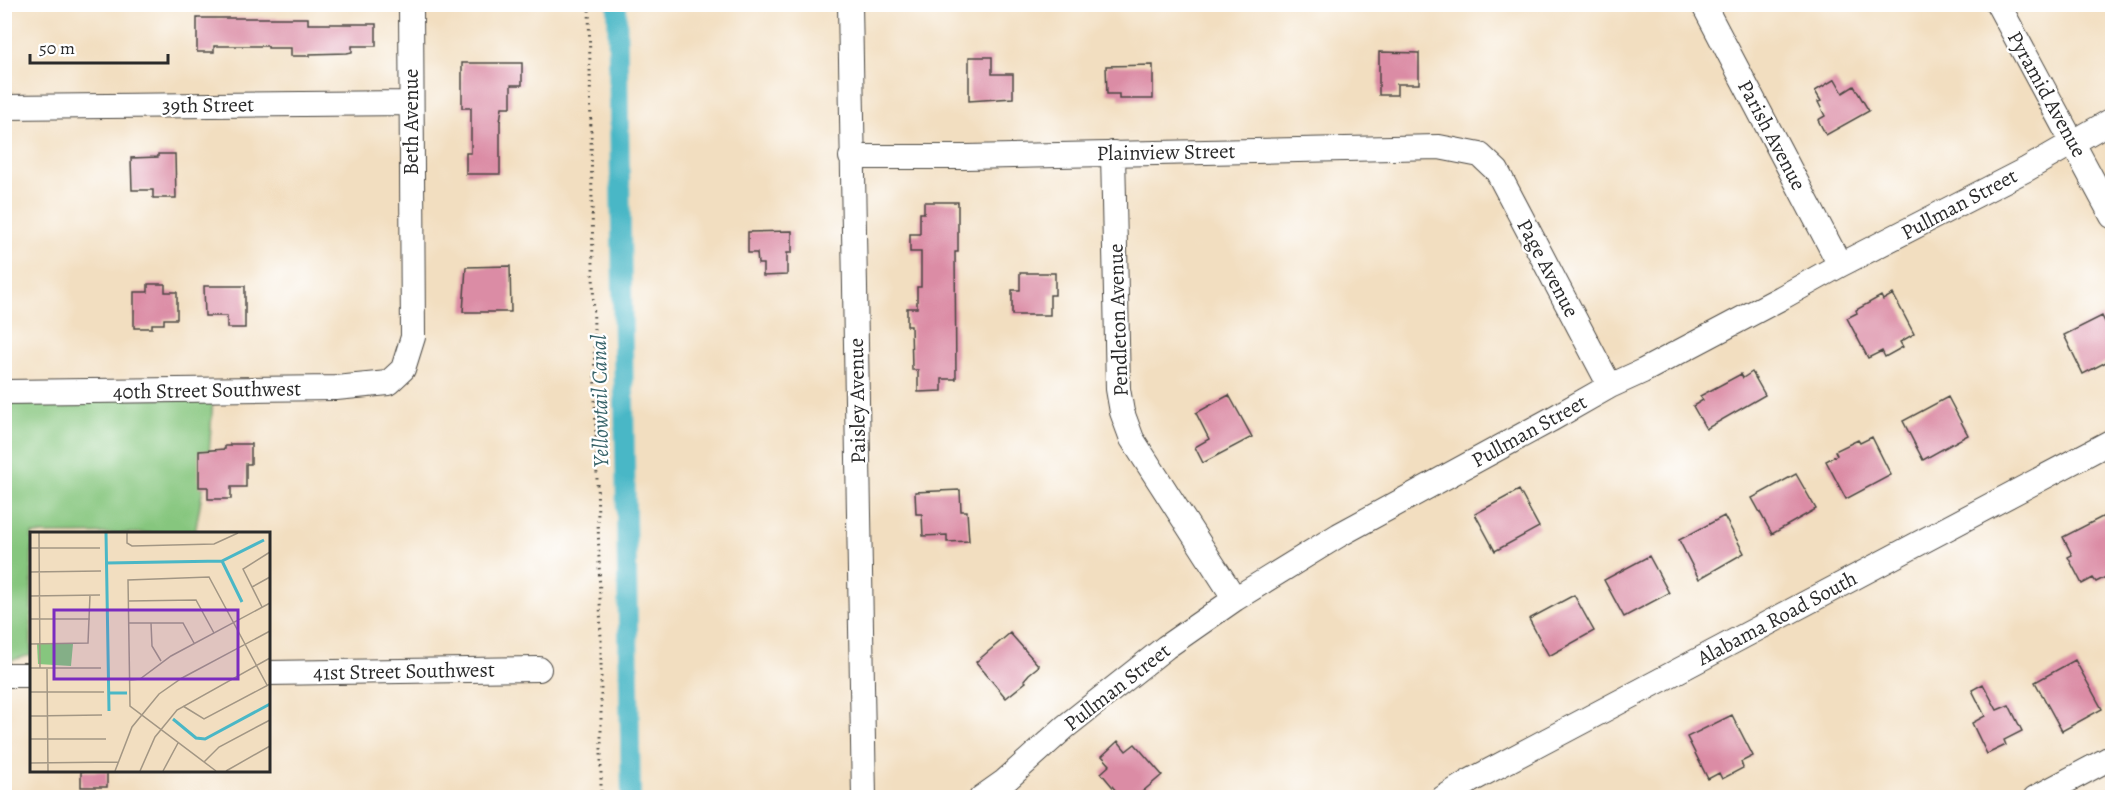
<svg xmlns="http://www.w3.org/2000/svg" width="2117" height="802" font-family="Alegreya,serif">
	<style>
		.green { fill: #86c67e; stroke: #587854; stroke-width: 1.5 }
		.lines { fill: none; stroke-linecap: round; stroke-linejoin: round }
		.canal { stroke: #4ab7c6; stroke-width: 20 }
		.building { fill: #db8ca5 }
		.minor-casing { stroke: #494641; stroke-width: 26 }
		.path { stroke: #494641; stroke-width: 3; stroke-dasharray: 1.5 4.5; stroke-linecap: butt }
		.minor { stroke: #fff; stroke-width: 24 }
		.labels { text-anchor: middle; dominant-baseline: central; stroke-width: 4.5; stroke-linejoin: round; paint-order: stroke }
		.street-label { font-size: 21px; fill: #2b2b2b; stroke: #fff }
		.water-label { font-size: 22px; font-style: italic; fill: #376369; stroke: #fff }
		.inset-river { fill: none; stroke: #4ab7c6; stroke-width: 3 }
		.inset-road { fill: none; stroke: #a29684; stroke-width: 1.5 }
		.view { fill: #7b2cbf; fill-opacity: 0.15; stroke: #7b2cbf; stroke-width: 3 }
		.inset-edge { fill: none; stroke: #2b2b2b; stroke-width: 3 }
	</style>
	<rect width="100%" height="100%" fill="#fff"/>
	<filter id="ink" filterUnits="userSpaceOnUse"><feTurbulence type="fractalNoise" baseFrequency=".0167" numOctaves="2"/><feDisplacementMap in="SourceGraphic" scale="12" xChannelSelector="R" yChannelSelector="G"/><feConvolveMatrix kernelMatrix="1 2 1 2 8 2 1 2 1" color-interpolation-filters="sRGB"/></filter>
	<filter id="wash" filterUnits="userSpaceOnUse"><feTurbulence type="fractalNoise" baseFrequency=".008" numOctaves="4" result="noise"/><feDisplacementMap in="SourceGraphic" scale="24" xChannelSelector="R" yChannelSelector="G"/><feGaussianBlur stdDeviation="1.35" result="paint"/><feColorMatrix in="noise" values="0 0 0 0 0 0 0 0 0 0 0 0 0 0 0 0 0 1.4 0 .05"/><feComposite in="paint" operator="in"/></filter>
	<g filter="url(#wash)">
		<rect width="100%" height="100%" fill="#f2dec0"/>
		<path class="green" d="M 213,398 L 209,454 L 195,533 L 32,534 L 31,655 L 5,662 L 5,399 Z"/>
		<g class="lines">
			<path class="canal" d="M 617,4 L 631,798"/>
		</g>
		<g id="blocks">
			<path class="building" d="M 197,18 L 308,18 L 308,24 L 376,24 L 376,46 L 352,46 L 352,52 L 347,53 L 309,54 L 309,56 L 291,56 L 291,48 L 268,48 L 268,46 L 214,46 L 214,52 L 197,52 Z
				M 1379,52 L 1419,53 L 1419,84 L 1397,84 L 1397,95 L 1379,95 Z
				M 969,57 L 992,57 L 992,74 L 1013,74 L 1013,98 L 969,101 Z
				M 462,63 L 522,63 L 522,85 L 511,85 L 511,107 L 502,107 L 500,122 L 500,174 L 466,174 L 466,153 L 471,153 L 471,108 L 462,108 Z
				M 1153,65 L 1153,99 L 1119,99 L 1119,94 L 1107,94 L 1106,66 Z
				M 1835,79 L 1843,93 L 1854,86 L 1869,111 L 1826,135 L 1818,120 L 1825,116 L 1818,102 L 1821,101 L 1815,91 Z
				M 158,154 L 175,154 L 176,198 L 153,198 L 153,190 L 132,190 L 131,158 L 158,157 Z
				M 924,202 L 958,202 L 958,252 L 955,252 L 956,379 L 942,379 L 942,391 L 918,392 L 918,370 L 912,370 L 911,326 L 907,326 L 907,308 L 917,308 L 917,287 L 921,287 L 921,252 L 910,252 L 910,234 L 920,234 L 920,213 L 924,213 Z
				M 792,231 L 792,253 L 787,253 L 787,275 L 763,276 L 763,264 L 758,264 L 757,253 L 748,253 L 748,232 Z
				M 510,266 L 511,312 L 463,312 L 466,267 Z
				M 1020,273 L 1055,273 L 1055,295 L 1050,295 L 1050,315 L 1012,315 L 1012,290 L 1020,290 Z
				M 148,284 L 165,284 L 165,292 L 177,292 L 177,319 L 164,319 L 164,324 L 152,324 L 152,328 L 134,328 L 134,292 L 148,292 Z
				M 204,286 L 245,286 L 245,328 L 227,328 L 227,316 L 205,316 Z
				M 1893,294 L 1914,334 L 1900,342 L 1903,347 L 1885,357 L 1882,351 L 1868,358 L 1847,318 L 1857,313 L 1856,310 L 1881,296 L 1883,300 Z
				M 2102,316 L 2112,336 L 2112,359 L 2083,374 L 2064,335 Z
				M 1752,372 L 1765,395 L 1706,429 L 1693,406 L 1703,400 L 1700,396 L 1741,374 L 1743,378 Z
				M 1229,395 L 1252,437 L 1203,463 L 1195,447 L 1209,439 L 1196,413 Z
				M 1948,397 L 1968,435 L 1923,460 L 1903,421 Z
				M 1872,437 L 1891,475 L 1846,499 L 1826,461 L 1837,455 L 1835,451 L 1858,440 L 1860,443 Z
				M 230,444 L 251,444 L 251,464 L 246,464 L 246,487 L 231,487 L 231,499 L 208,499 L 208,487 L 199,487 L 199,451 L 225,449 L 225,446 L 230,446 Z
				M 1796,474 L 1816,509 L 1772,534 L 1752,498 Z
				M 960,490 L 961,511 L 967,511 L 969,541 L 947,542 L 947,535 L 923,536 L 922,514 L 916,514 L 915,492 Z
				M 1519,490 L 1539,527 L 1495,551 L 1475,514 Z
				M 2106,515 L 2112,527 L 2112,574 L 2096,582 L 2093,578 L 2082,584 L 2068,557 L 2072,555 L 2063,537 Z
				M 1724,516 L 1744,553 L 1699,579 L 1679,540 Z
				M 1649,556 L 1669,593 L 1624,617 L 1604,580 Z
				M 1574,595 L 1594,631 L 1549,656 L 1529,619 Z
				M 1010,633 L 1039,666 L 1029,674 L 1024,680 L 1026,682 L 1006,698 L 976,662 Z
				M 2075,660 L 2102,709 L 2062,731 L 2035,682 Z
				M 1983,684 L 1997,710 L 2009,705 L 2022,731 L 2004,740 L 2006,745 L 1987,754 L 1972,723 L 1985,716 L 1972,690 Z
				M 1732,715 L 1753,756 L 1741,762 L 1743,768 L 1722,779 L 1719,773 L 1708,779 L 1687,737 Z
				M 1118,741 L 1126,751 L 1135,744 L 1162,775 L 1135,798 L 1122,798 L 1101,773 L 1110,765 L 1102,756 Z
				M 81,771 L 107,771 L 107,787 L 81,787 Z"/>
		</g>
	</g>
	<g filter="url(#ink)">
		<use href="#blocks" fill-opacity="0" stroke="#494641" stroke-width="1.5"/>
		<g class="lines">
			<defs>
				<path id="minor" d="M 850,4 L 864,798
					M 1703,4 L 1840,265
					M 1998,4 L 2112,216
					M 4,107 L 411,103
					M 1113,153 L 1118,389 L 1122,412 L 1132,439 L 1235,599
					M 851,157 L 966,157 L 1439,147 L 1480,155 L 1497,171 L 1610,386
					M 4,392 L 336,388 L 388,383 L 403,369 L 413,337 L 411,4
					M 268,673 L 539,669
					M 4,675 L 32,675
					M 981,798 L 1005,781 L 1065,727 L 1166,647 L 1235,599 L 1339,535 L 1552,419 L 1610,386 L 1643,371 L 1781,298 L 1840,265 L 2027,169 L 2112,120
					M 1443,798 L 1470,781 L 2112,441
					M 2035,798 L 2112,757"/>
			</defs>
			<use href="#minor" class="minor-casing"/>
			<path class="path" d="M 589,4 L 595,398 L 601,640 L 601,798"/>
			<use href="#minor" class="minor"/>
		</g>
	</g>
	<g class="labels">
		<g class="street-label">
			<text transform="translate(2047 94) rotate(61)">Pyramid Avenue</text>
			<text transform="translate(208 105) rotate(-1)">39th Street</text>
			<text transform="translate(411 122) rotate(-90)">Beth Avenue</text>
			<text transform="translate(1772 135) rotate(62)">Parish Avenue</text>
			<text transform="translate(1166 152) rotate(-1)">Plainview Street</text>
			<text transform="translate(1959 204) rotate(-28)">Pullman Street</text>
			<text transform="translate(1548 268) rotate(62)">Page Avenue</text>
			<text transform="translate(1118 320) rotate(-92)">Pendleton Avenue</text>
			<text transform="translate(207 390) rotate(-1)">40th Street Southwest</text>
			<text transform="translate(857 401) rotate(-91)">Paisley Avenue</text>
			<text transform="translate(1529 431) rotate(-29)">Pullman Street</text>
			<text transform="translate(1777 618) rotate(-28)">Alabama Road South</text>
			<text transform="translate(404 671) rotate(-1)">41st Street Southwest</text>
			<text transform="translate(1117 687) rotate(-38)">Pullman Street</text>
		</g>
		<g class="water-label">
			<text transform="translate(600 401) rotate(-91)">Yellowtail Canal</text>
		</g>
	</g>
	<g transform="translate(30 532)">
		<rect width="240" height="240" fill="#f2dec0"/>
		<path d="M 7,112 L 43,112 L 41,134 L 8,132 Z" fill="#86c67e"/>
		<path class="inset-river" d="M 76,1 L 79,179M 192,29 L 212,70M 77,31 L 192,29 L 234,8M 79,161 L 97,161M 143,187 L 166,206 L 175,207 L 240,172"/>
		<path class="inset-road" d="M 9,1 L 10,136M 97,1 L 97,11 L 102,14 L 184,12 L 208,1M 0,16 L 70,16M 0,40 L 71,39M 222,55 L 240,45M 0,64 L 70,63M 98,69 L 166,68 L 184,101M 232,75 L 213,37 L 240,20M 0,87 L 60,87M 98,91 L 153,91 L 164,111M 121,91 L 122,114 L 131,129M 0,112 L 58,111 L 60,63M 0,136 L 71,136M 17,137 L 18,239M 99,148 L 110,147 L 141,124 L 240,71M 0,160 L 74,160M 153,174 L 174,187 L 240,152M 0,184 L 72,183M 0,207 L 76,207M 174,230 L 189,215 L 240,188M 0,231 L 88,230M 85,239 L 102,195 L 129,162 L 152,146 L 240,99M 110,239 L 125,205 L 147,178 L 240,126M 133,239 L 148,211M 186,239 L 100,174 L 98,48 L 179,45 L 237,153M 196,239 L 240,214"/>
		<path class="view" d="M 24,78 L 208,78 L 208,147 L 24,147 Z"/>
		<rect width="240" height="240" class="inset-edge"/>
	</g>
	<rect width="2117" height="802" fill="none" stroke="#fff" stroke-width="24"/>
	<path d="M30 54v9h138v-9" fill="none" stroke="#2b2b2b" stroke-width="3"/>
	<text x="39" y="54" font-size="18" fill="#2b2b2b" stroke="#ffffff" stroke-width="4.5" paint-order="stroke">50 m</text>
</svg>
